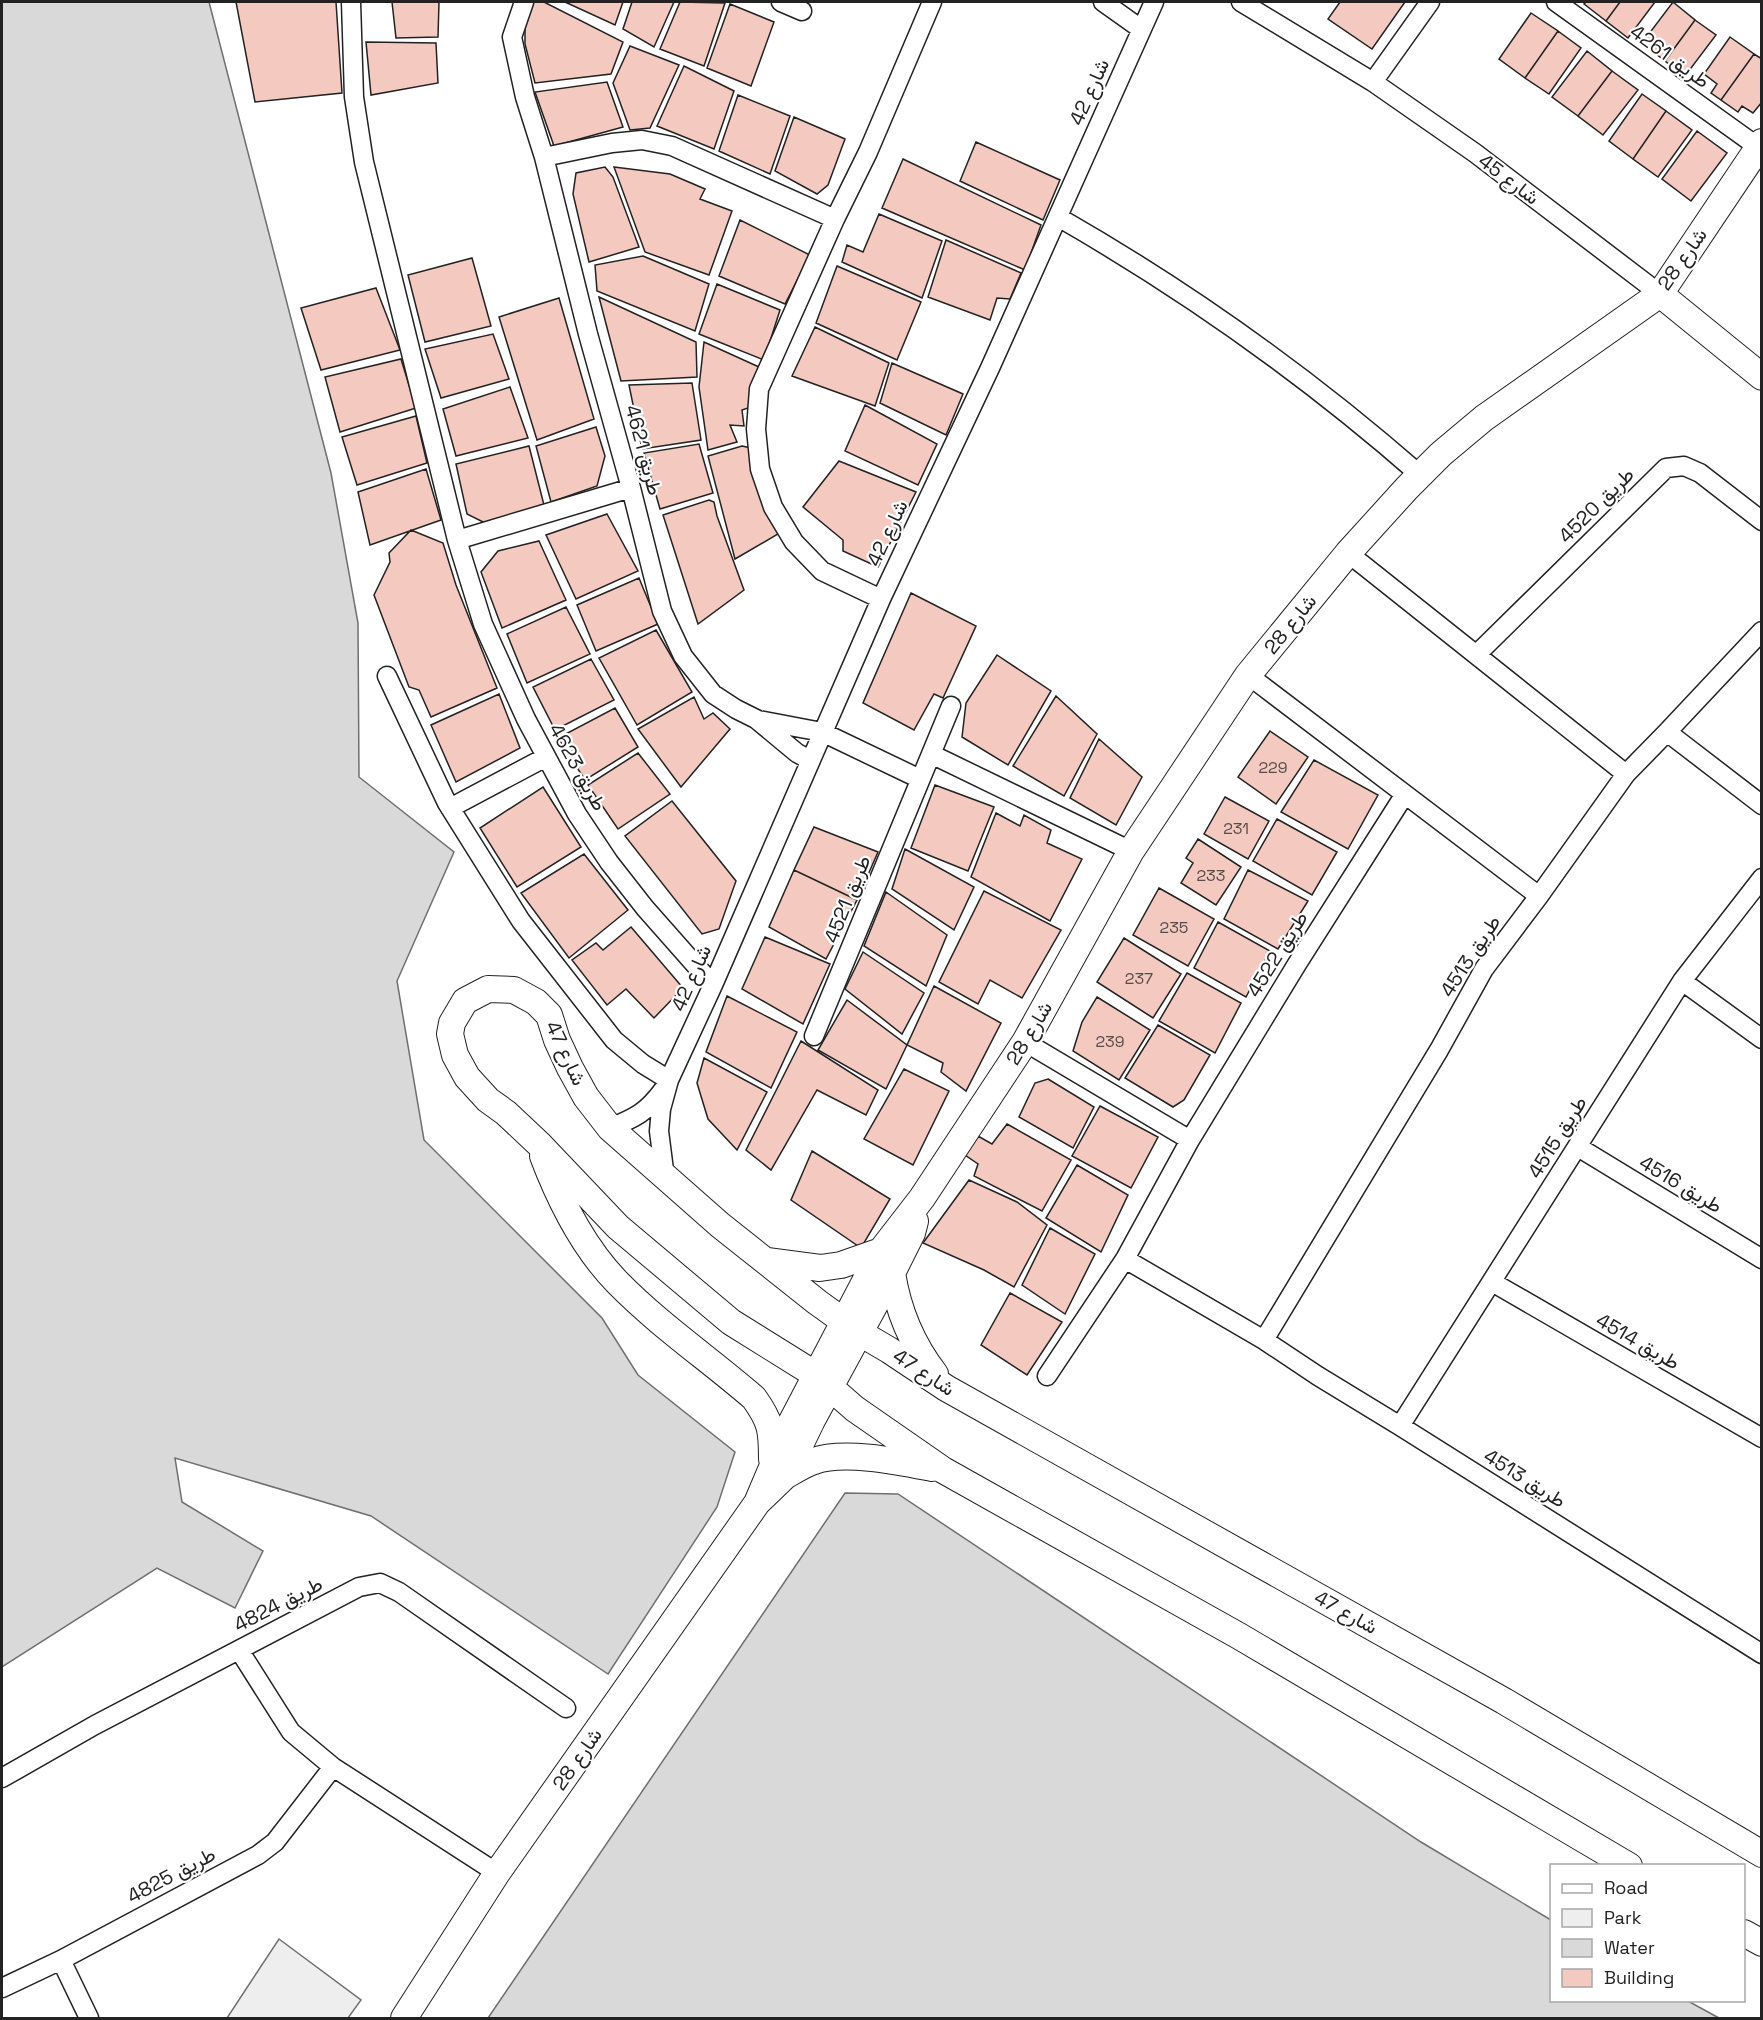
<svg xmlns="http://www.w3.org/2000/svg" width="1763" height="2020" font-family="'Space Grotesk',Vazirmatn,sans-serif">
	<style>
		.green { fill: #eee; stroke: #6f6f6f; stroke-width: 1.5 }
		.water { fill: #d9d9d9; stroke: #6f6f6f; stroke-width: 1.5 }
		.building { fill: #f3c9c0; stroke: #222; stroke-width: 1.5 }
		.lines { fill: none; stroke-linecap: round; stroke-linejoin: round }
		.street-casing { stroke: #222; stroke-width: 21 }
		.secondary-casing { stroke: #222; stroke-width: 28 }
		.street { stroke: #fff; stroke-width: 18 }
		.secondary { stroke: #fff; stroke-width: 26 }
		.labels { text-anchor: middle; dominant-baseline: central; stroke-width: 4.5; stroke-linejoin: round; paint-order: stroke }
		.number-label { font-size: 16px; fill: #564c4a }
		.street-label { font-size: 20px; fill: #222; stroke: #fff }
	</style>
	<rect width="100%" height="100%" fill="#fff"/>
	<path class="green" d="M 279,1939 L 361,2000 L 348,2018 L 227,2018 Z"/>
	<path class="water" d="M 2,2 L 209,2 L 331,473 L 358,623 L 359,777 L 454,852 L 397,981 L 424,1140 L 602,1318 L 638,1375 L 735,1452 L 717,1507 L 608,1674 L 371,1516 L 175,1458 L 182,1502 L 263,1551 L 235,1608 L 157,1568 L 2,1667 Z
		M 845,1493 L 898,1494 L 1421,1842 L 1551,1920 L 1552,2000 L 1688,2001 L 1719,2018 L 488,2018 Z"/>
	<path class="building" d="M 236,2 L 336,2 L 342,93 L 255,102 Z
		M 392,2 L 439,2 L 438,37 L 396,38 Z
		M 534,2 L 544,2 L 623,42 L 611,74 L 535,83 L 525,44 L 525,20 Z
		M 565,2 L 623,2 L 615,25 Z
		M 632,2 L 674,2 L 654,47 L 623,29 Z
		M 680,2 L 725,3 L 704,66 L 660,49 Z
		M 1340,2 L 1405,2 L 1372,49 L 1328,19 Z
		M 1586,2 L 1620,2 L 1606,21 L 1584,4 Z
		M 1620,2 L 1655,2 L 1628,38 L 1606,21 Z
		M 1673,2 L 1695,20 L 1665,61 L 1642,43 Z
		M 730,4 L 774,22 L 751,86 L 707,68 Z
		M 1531,13 L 1558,31 L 1525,78 L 1499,59 Z
		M 1695,20 L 1716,35 L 1685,76 L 1665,61 Z
		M 1558,31 L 1581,48 L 1549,94 L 1525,78 Z
		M 1730,37 L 1754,54 L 1721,100 L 1711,93 L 1717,84 L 1704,74 Z
		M 366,42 L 436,43 L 438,83 L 371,95 Z
		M 630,46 L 679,65 L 650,128 L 630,130 L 613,83 Z
		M 1587,51 L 1612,71 L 1578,116 L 1552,97 Z
		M 1754,54 L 1762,59 L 1762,102 L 1753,113 L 1742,106 L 1738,112 L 1721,100 Z
		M 684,66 L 734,91 L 714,149 L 657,126 Z
		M 1612,71 L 1638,90 L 1603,135 L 1578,116 Z
		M 607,82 L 623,127 L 554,146 L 535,92 Z
		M 1642,94 L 1666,111 L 1633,159 L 1609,141 Z
		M 738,95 L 790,116 L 770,174 L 719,151 Z
		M 1666,111 L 1692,130 L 1658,177 L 1633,159 Z
		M 794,117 L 845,139 L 828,185 L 817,194 L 775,171 Z
		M 1697,131 L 1727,153 L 1691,201 L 1662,179 Z
		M 976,142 L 1060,180 L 1043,220 L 960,181 Z
		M 903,159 L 1041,225 L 1025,270 L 882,208 Z
		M 605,167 L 613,177 L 639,247 L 589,262 L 573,194 L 576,173 Z
		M 614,167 L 670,174 L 705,189 L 700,199 L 732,211 L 709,275 L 645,252 Z
		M 879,214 L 942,241 L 922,298 L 842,262 L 847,245 L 863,252 Z
		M 740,220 L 810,255 L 785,304 L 719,276 Z
		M 946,240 L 1021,273 L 1010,299 L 997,298 L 990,320 L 928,297 Z
		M 643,256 L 709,284 L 695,331 L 597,291 L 595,265 Z
		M 472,258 L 491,326 L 425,342 L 408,275 Z
		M 837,266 L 921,302 L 897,360 L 816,323 Z
		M 717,284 L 780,310 L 764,360 L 699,334 Z
		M 376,288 L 400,350 L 321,370 L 301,308 Z
		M 599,297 L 696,342 L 697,377 L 621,381 Z
		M 559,298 L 594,419 L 537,440 L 499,317 Z
		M 815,327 L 889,363 L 875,406 L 792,376 Z
		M 493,334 L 509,379 L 441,398 L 425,349 Z
		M 704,342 L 759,367 L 751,407 L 742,410 L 744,426 L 730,425 L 737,442 L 708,450 L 699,387 Z
		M 401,359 L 416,408 L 340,432 L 325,377 Z
		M 892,363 L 963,394 L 946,435 L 880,403 Z
		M 692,383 L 701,440 L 642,449 L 629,385 Z
		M 510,387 L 528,438 L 456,456 L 443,409 Z
		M 865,405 L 937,444 L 918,485 L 845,451 Z
		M 416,416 L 427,463 L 357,485 L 342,437 Z
		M 596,427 L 605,456 L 597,486 L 551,502 L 536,446 Z
		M 699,444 L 713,493 L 660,509 L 644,453 Z
		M 529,446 L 544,505 L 489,525 L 467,514 L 456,464 Z
		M 742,446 L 751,448 L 769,514 L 778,534 L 735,559 L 708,456 Z
		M 839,461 L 916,492 L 878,567 L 843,551 L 843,540 L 803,507 Z
		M 426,469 L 441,520 L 370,545 L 358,492 Z
		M 709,500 L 714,502 L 717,516 L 744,590 L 698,624 L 663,515 Z
		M 607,514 L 638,571 L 576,599 L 546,535 Z
		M 411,530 L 443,543 L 456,585 L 497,688 L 431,717 L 419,690 L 409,687 L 374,595 L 390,562 L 389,553 Z
		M 539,541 L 566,600 L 502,628 L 481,572 L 498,551 Z
		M 639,578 L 658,624 L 596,651 L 577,605 Z
		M 911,593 L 976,626 L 943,698 L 934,694 L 914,730 L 863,703 Z
		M 566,607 L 590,654 L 527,683 L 507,634 Z
		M 656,630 L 692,692 L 637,725 L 599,658 Z
		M 997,655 L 1051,691 L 1008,765 L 962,737 L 966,703 Z
		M 591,659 L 614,700 L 555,730 L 533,687 Z
		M 499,694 L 520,748 L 456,782 L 431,725 Z
		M 1056,696 L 1097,734 L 1064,796 L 1013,766 Z
		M 694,697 L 704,719 L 713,713 L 730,729 L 681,787 L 638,729 Z
		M 615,708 L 638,747 L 585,780 L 558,738 Z
		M 1270,731 L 1308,757 L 1276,804 L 1238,777 Z
		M 1099,739 L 1142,777 L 1116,825 L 1070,798 Z
		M 638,753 L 670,794 L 618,829 L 588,785 Z
		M 1314,760 L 1378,795 L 1348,849 L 1281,812 Z
		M 935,785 L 994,807 L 968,871 L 911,848 Z
		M 543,787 L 581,847 L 517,887 L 480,828 Z
		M 1225,797 L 1269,821 L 1248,859 L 1204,834 Z
		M 672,801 L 736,881 L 719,929 L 702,934 L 625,836 Z
		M 996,813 L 1020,826 L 1024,815 L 1051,830 L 1047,843 L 1082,859 L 1050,921 L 971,877 Z
		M 1277,819 L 1337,852 L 1312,895 L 1253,861 Z
		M 814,827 L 878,852 L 857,900 L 794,870 Z
		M 1198,839 L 1241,867 L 1216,905 L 1181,883 L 1193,863 L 1186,858 Z
		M 905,849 L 974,887 L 954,930 L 892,889 Z
		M 584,854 L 628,910 L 569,958 L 521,893 Z
		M 794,870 L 857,900 L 826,959 L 769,927 Z
		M 1248,870 L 1308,901 L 1278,949 L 1224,919 Z
		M 1159,888 L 1214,919 L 1188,966 L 1133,935 Z
		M 984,891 L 1061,930 L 1022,998 L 990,980 L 978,1004 L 939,982 Z
		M 886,892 L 947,935 L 926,986 L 864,946 Z
		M 1218,922 L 1270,951 L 1246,997 L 1194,968 Z
		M 631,927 L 683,988 L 654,1018 L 626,989 L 607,1005 L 572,960 L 596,943 L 603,950 Z
		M 765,937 L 830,964 L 803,1024 L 742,989 Z
		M 1124,938 L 1181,974 L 1153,1018 L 1097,982 Z
		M 863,952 L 924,993 L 902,1034 L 845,989 Z
		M 1187,973 L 1241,1003 L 1215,1053 L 1159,1021 Z
		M 934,986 L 1001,1023 L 966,1091 L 941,1072 L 943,1063 L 907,1045 Z
		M 727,996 L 797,1032 L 771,1088 L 706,1052 Z
		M 1097,997 L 1150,1030 L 1119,1080 L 1073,1051 L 1082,1022 Z
		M 847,1000 L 907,1045 L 886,1089 L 818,1050 Z
		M 1158,1025 L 1210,1055 L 1184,1100 L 1173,1107 L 1125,1078 Z
		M 801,1041 L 878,1090 L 866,1115 L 817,1090 L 771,1170 L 746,1150 Z
		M 704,1058 L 767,1092 L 737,1150 L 708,1119 L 697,1083 Z
		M 904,1069 L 949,1091 L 913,1165 L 864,1139 Z
		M 1048,1079 L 1094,1107 L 1073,1148 L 1019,1117 L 1035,1083 Z
		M 1100,1106 L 1158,1137 L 1131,1188 L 1072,1156 Z
		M 1007,1124 L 1071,1160 L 1042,1211 L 974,1176 L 978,1164 L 965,1155 L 978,1136 L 992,1144 Z
		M 812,1151 L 890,1199 L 861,1248 L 791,1200 Z
		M 1077,1165 L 1128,1195 L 1101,1252 L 1046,1218 Z
		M 969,1180 L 1017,1202 L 1047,1225 L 1014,1287 L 984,1270 L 923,1243 Z
		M 1050,1228 L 1095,1254 L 1065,1314 L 1022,1285 Z
		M 1010,1293 L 1062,1322 L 1027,1375 L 981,1345 Z"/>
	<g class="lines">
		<defs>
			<path id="street" d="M 351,2 L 354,97 L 364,162 L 457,540 L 483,624 L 526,719 L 577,814 L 609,862 L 645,908 L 713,985
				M 524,2 L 512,37 L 525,97 L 544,157 L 588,334 L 631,488 L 662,611 L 683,656 L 713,694 L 736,709 L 756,719 L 797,753 L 810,760
				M 781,2 L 802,11
				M 1103,2 L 1141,29
				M 1241,2 L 1373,82 L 1475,153 L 1660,294
				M 1556,2 L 1758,147
				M 1373,82 L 1430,2
				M 544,157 L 612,143 L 642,140 L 672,146 L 835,219
				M 1058,217 C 1189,292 1307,376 1420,475
				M 457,540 L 631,488
				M 1348,553 L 1626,774
				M 881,599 L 822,571 L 794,542 L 773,507 L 760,469 L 756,429 L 759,389 L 835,219 L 868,152 L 932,2
				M 1476,655 L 1666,468 L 1684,466 L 1700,473 L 1762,521
				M 1248,675 L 1539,896
				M 387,676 L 447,803 L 521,921 L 614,1040 L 643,1064 L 669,1080
				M 758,720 L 822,732 L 920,779
				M 1667,732 L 1762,805
				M 931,754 L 1131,851
				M 450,808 L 546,757
				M 1682,981 L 1762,1039
				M 814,1036 L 951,706
				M 1025,1042 L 1190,1140
				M 610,1128 C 635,1118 647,1112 663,1090
				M 1578,1147 L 1762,1259
				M 665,1178 L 659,1131 L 661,1109 L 669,1080 L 713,985 L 881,599 L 990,368 L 1154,2
				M 1125,1259 L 1264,1340 L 1318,1376 L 1400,1426 L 1762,1654
				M 1492,1282 L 1762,1438
				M 1264,1340 L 1439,1050 L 1484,969 L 1539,896 L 1626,774 L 1667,732 L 1762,631
				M 1047,1376 L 1125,1259 L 1190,1140 L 1297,964 L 1405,794
				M 1400,1426 L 1682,981 L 1762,878
				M 239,1650 L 291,1732 L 333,1767 L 497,1873
				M 2,1778 L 95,1725 L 359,1587 L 380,1583 L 399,1592 L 566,1708
				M 61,1960 L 89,2018
				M 2,1988 L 61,1960 L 258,1855 L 275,1842 L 333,1767"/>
			<path id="secondary" d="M 1660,294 L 1762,377
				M 543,1156 C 560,1201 583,1247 617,1282 C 659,1325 709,1359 754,1398 C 771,1422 772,1430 772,1459
				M 767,1261 L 820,1268 L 841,1265 L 881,1251
				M 892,1273 C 898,1311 911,1343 935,1374
				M 785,1476 C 794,1471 804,1464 814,1461 C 844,1450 901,1462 932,1468
				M 757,1503 L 791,1423 L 881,1251 L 922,1198 L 1025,1042 L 1131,851 L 1248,675 L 1348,553 L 1407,488 L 1441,454 L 1484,418 L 1660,294 L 1762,142
				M 1629,1866 L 1239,1636 L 943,1470 L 855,1409 L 816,1375 L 731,1322 L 618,1227 L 539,1144 L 506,1113 L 488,1100 L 467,1077 L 455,1055 L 450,1034 L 452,1023 L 465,1001 L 488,989 L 514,990 L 536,1002 L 549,1015 L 557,1040 L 570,1068 L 586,1097 L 610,1128 L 720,1225 L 817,1302 L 860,1333 L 889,1350 L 946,1388 L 1504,1701 L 1762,1854
				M 1744,1933 L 1762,1943
				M 404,2018 L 497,1873 L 757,1503 L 785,1476 L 812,1420 L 892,1273 L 912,1233 L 915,1221"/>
		</defs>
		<use href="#street" class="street-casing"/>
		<use href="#secondary" class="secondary-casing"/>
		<use href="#street" class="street"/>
		<use href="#secondary" class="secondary"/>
	</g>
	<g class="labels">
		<g class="number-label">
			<text x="1273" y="767">229</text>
			<text x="1236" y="828">231</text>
			<text x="1211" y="875">233</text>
			<text x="1174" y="927">235</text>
			<text x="1139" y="978">237</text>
			<text x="1110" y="1041">239</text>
		</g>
		<g class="street-label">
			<text transform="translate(1670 56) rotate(36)">طريق 4261</text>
			<text transform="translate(1089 92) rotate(-66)">شارع 42</text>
			<text transform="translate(1509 179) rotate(37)">شارع 45</text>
			<text transform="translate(1682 259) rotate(-55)">شارع 28</text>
			<text transform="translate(644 450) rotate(75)">طريق 4621</text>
			<text transform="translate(1596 505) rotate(-45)">طريق 4520</text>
			<text transform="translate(887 533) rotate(-65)">شارع 42</text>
			<text transform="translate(1290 624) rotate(-51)">شارع 28</text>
			<text transform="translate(578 767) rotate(61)">طريق 4623</text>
			<text transform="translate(847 899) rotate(-68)">طريق 4521</text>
			<text transform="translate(1277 954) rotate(-58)">طريق 4522</text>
			<text transform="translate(1470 956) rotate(-57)">طريق 4513</text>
			<text transform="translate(691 978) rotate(-66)">شارع 42</text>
			<text transform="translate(1029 1033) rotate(-59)">شارع 28</text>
			<text transform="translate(566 1053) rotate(65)">شارع 47</text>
			<text transform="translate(1557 1137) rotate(-58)">طريق 4515</text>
			<text transform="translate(1681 1184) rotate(31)">طريق 4516</text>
			<text transform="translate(1638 1341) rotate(30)">طريق 4514</text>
			<text transform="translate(924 1372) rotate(33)">شارع 47</text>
			<text transform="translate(1525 1478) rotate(32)">طريق 4513</text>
			<text transform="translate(278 1604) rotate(-27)">طريق 4824</text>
			<text transform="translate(1346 1612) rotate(29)">شارع 47</text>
			<text transform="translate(577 1759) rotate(-55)">شارع 28</text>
			<text transform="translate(171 1875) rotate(-28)">طريق 4825</text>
		</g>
	</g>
	<rect width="1763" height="2020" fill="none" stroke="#222222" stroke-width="6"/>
	<rect x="1550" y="1864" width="195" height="138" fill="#ffffff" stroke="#a7a7a7" stroke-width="1.5"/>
	<rect x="1562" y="1884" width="30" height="9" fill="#ffffff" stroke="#a7a7a7" stroke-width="1.5"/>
	<text x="1604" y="1894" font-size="18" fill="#222222">Road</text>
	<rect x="1562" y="1909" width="30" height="18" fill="#eeeeee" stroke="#a7a7a7" stroke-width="1.5"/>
	<text x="1604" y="1924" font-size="18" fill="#222222">Park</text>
	<rect x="1562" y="1939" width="30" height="18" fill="#d9d9d9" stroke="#a7a7a7" stroke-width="1.5"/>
	<text x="1604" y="1954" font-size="18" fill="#222222">Water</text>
	<rect x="1562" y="1969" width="30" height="18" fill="#f3c9c0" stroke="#a7a7a7" stroke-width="1.5"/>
	<text x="1604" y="1984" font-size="18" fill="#222222">Building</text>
</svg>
